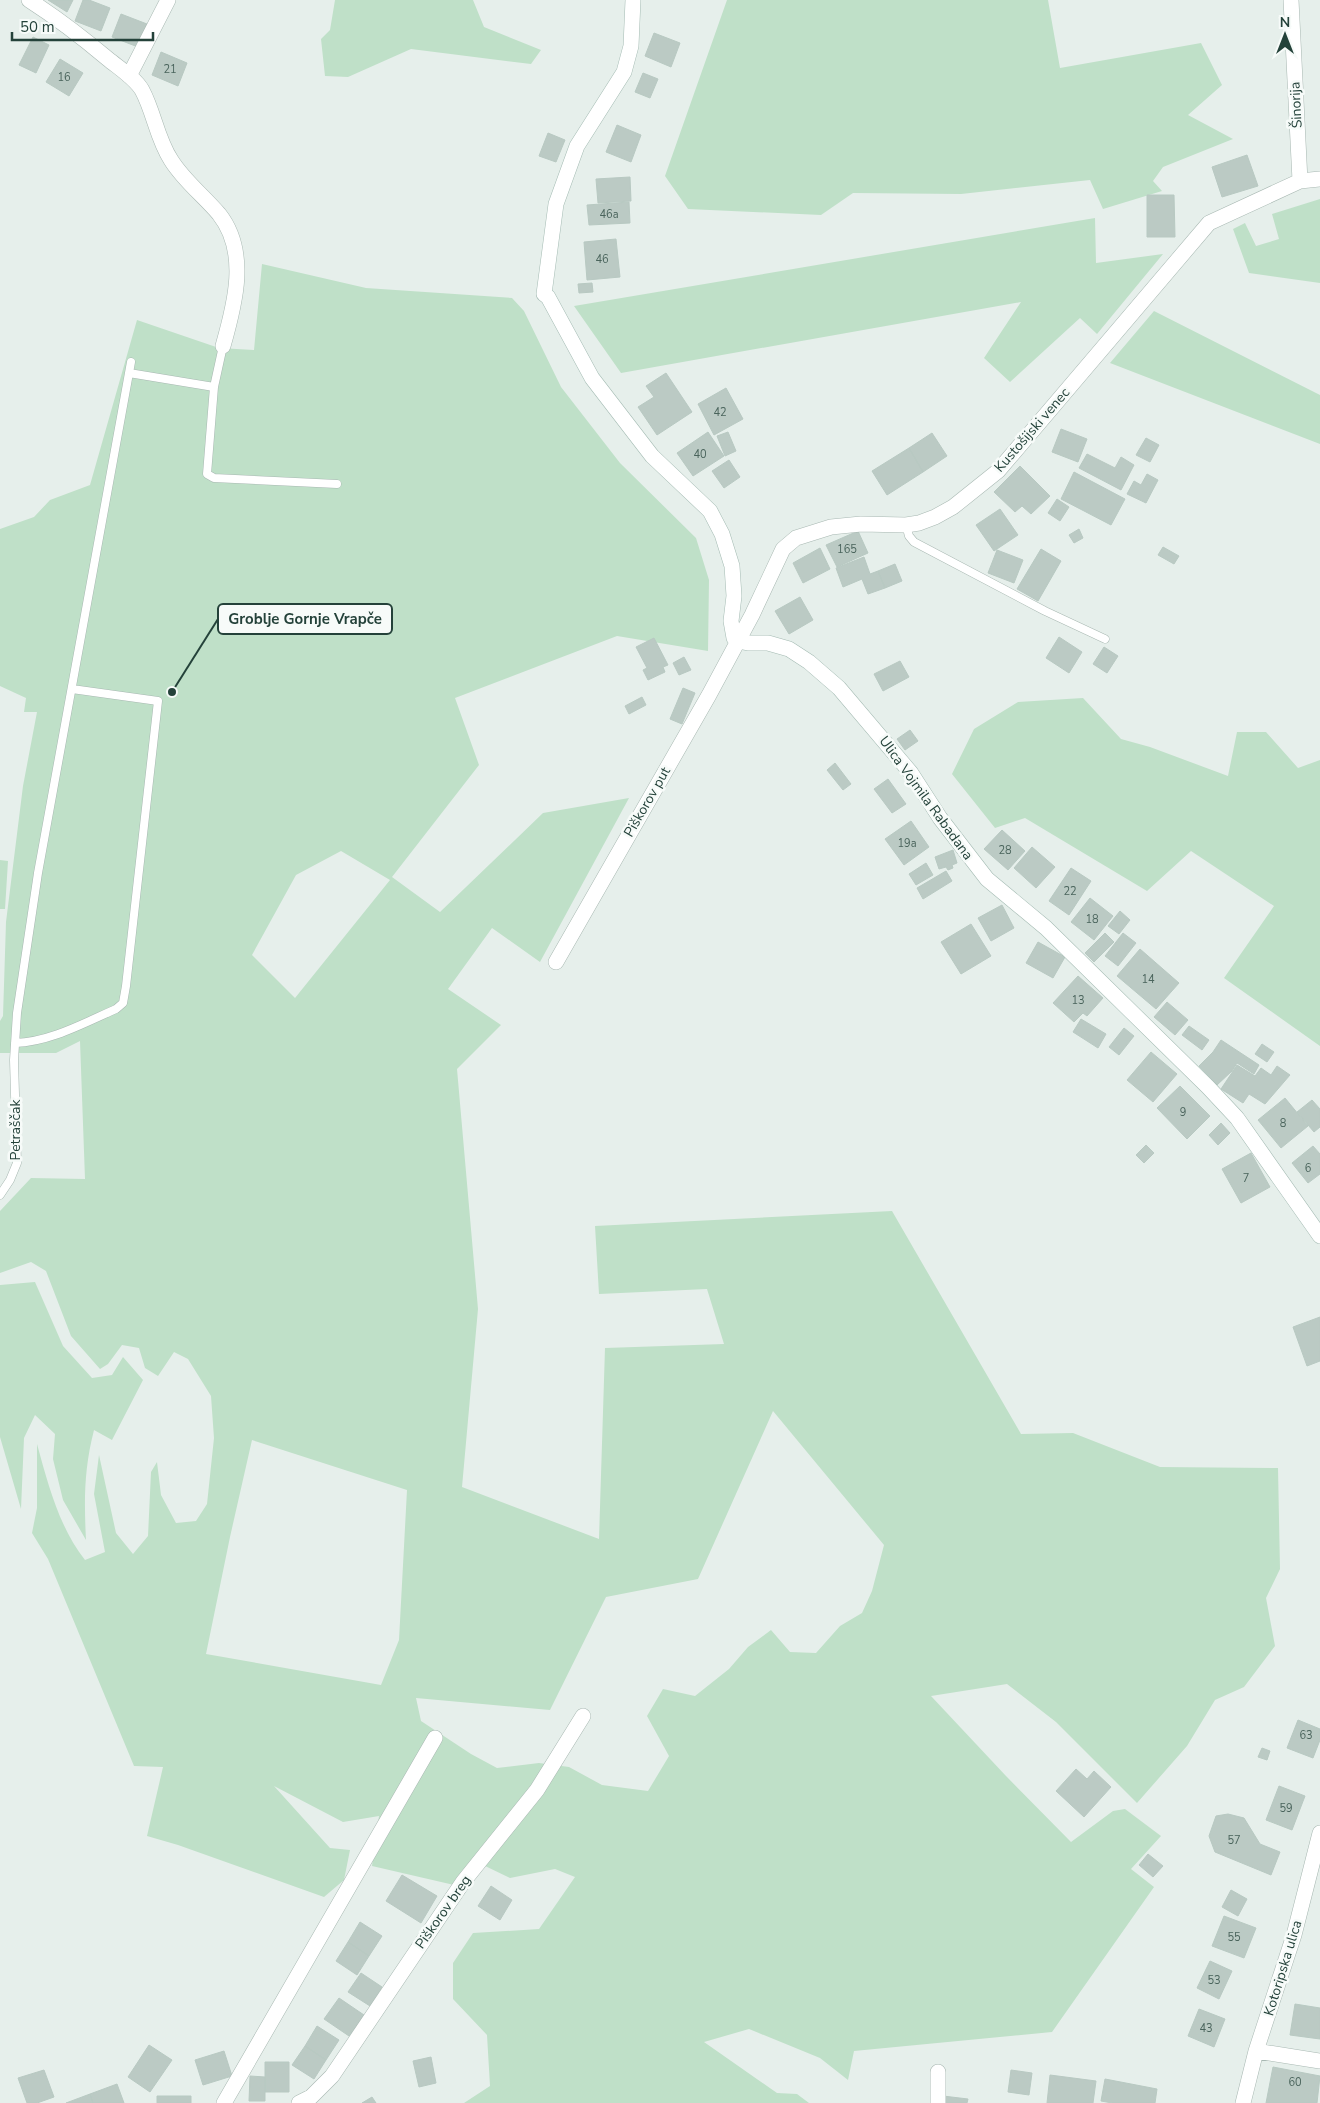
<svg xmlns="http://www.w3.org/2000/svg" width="1320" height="2103" font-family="'Nunito Sans',sans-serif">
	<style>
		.green { fill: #bfe0c8; fill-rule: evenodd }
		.building { fill: #bbcac4; stroke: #b8c9c2 }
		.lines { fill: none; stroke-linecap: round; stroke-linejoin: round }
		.lane-casing { stroke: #a8b8b2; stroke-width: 9 }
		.street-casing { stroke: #a8b8b2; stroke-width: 16 }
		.secondary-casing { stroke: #a4bbb3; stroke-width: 16 }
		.lane { stroke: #fff; stroke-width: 8 }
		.street { stroke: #fff; stroke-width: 15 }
		.secondary { stroke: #fff; stroke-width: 15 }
		.labels { text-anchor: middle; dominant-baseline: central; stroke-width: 5; stroke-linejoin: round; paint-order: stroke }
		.number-label { font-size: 11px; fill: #4a645c }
		.street-label { font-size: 14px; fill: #24423a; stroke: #f7fbf9 }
		.leader { fill: none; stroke: #24423a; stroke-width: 2 }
		.callout-dot { fill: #24423a; stroke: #f7fbf9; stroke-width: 2 }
		.callout { fill: #f7fbf9; stroke: #24423a; stroke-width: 2 }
		.callout-label { font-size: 15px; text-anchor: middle; font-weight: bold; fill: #24423a }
	</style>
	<rect width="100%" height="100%" fill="#e6efeb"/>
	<path class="green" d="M 335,0 L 473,0 L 484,27 L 541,50 L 531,64 L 411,49 L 348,77 L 325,76 L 321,39 L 330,30 Z
		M 727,0 L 1048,0 L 1060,68 L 1201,43 L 1222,85 L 1188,115 L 1233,139 L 1163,167 L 1153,181 L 1162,191 L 1103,209 L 1090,180 L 961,194 L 853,193 L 821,215 L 688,209 L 665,176 Z
		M 1320,199 L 1320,283 L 1249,273 L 1233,229 L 1245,223 L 1256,246 L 1279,239 L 1272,214 Z
		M 1095,218 L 1096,263 L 1163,254 L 1097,334 L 1080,318 L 1010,382 L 984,358 L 1021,302 L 621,373 L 574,306 Z
		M 262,264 L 366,288 L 512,298 L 524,311 L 561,387 L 620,463 L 696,538 L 709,580 L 708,651 L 617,636 L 455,698 L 479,765 L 392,877 L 440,912 L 543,813 L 629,798 L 540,962 L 492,928 L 448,989 L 501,1025 L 457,1069 L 478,1309 L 462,1487 L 599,1539 L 605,1348 L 724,1344 L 707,1289 L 599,1294 L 595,1226 L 892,1211 L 1021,1434 L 1073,1433 L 1160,1467 L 1278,1468 L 1280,1569 L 1266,1598 L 1275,1646 L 1244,1687 L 1215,1700 L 1187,1746 L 1137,1803 L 1056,1722 L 1007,1684 L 931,1696 L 1006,1776 L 1071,1842 L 1113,1811 L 1125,1809 L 1161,1836 L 1131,1869 L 1154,1887 L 1052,2032 L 854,2051 L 848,2080 L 820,2058 L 749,2029 L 704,2042 L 777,2093 L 797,2094 L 809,2103 L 464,2103 L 490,2086 L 487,2035 L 453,1999 L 453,1963 L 473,1933 L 539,1929 L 575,1877 L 555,1869 L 510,1878 L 481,1864 L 467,1888 L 372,1866 L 379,1816 L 343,1822 L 274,1786 L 330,1848 L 350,1850 L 344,1880 L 324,1897 L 178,1845 L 147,1836 L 163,1767 L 134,1766 L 48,1559 L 32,1533 L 37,1508 L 37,1444 C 48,1484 59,1527 85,1560 L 105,1552 L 94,1494 L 99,1455 L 116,1533 L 133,1554 L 148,1536 L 151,1472 L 157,1462 L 161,1495 L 176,1523 L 196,1521 L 207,1504 L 214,1438 L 211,1396 L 188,1359 L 174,1352 L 158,1376 L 145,1368 L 139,1348 L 122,1345 L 108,1364 L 100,1369 L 71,1336 L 46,1271 L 31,1262 L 0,1273 L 0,1211 L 31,1178 L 85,1179 L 80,1041 L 56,1053 L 0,1053 L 0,1021 L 3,1016 L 6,922 L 23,786 L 37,712 L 24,712 L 26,698 L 0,686 L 0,529 L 34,517 L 50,500 L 90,485 L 137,320 L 219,348 L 254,350 ZM 341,851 L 390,880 L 295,998 L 252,955 L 296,875 ZM 773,1411 L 884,1545 L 872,1591 L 862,1613 L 840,1626 L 816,1653 L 790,1652 L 771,1630 L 748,1647 L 729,1669 L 695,1696 L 663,1689 L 647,1716 L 669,1756 L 648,1791 L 602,1785 L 569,1767 L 539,1763 L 497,1768 L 471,1754 L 421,1721 L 416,1698 L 550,1710 L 606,1597 L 698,1579 ZM 252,1440 L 407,1490 L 399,1640 L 381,1685 L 206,1654 L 230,1537 Z
		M 1154,311 L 1320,395 L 1320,444 L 1110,363 Z
		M 1083,698 L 1121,739 L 1150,747 L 1228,776 L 1237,732 L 1266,732 L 1298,768 L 1320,760 L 1320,1046 L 1224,978 L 1274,906 L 1191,851 L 1147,891 L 1025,818 L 995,828 L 952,774 L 974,729 L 1018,702 Z
		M 0,860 L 8,861 L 5,909 L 0,909 Z
		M 35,1282 L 63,1346 L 92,1378 L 112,1375 L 123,1357 L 143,1380 L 112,1440 L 94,1430 C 84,1469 84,1500 86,1540 L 63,1500 L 53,1459 L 55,1434 L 35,1415 L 24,1438 L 21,1509 L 0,1437 L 0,1285 Z"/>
	<path class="building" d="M 48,0 L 73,0 L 67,12 Z
		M 83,0 L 89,0 L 110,8 L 101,31 L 75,21 Z
		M 121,14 L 147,24 L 138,47 L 112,37 Z
		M 654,33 L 680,43 L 671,67 L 645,56 Z
		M 33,37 L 49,45 L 36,73 L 19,65 Z
		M 161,52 L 187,63 L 178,86 L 152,75 Z
		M 60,59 L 83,73 L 69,96 L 46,82 Z
		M 643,73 L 658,79 L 650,98 L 635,92 Z
		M 617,125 L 641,135 L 631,162 L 606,152 Z
		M 548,133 L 565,140 L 556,162 L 539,156 Z
		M 1247,155 L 1258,186 L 1222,197 L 1212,167 Z
		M 630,177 L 631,201 L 598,203 L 596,179 Z
		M 1147,195 L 1174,195 L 1175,237 L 1147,237 Z
		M 629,202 L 630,223 L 589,225 L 587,205 Z
		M 616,239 L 620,277 L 587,280 L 584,242 Z
		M 592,283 L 593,292 L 579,293 L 578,284 Z
		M 666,373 L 692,412 L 657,435 L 638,407 L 654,397 L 646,386 Z
		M 726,388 L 743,419 L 714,435 L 698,404 Z
		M 1061,429 L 1087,439 L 1078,462 L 1052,452 Z
		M 708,432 L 724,456 L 693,476 L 677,453 Z
		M 728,432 L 736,451 L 725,456 L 717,436 Z
		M 932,433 L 947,456 L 923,472 L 909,448 Z
		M 1146,438 L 1159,445 L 1150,462 L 1136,455 Z
		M 909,448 L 923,472 L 887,495 L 872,471 Z
		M 1087,454 L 1115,468 L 1121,457 L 1134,465 L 1121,490 L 1079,468 Z
		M 729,460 L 740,477 L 724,488 L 712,471 Z
		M 1020,466 L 1050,496 L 1031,514 L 1022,506 L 1015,512 L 994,492 Z
		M 1074,472 L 1125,499 L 1111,525 L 1061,499 Z
		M 1147,474 L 1158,480 L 1146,503 L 1127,494 L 1134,481 L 1141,485 Z
		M 1057,499 L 1069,507 L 1060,521 L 1048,513 Z
		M 1000,509 L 1018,535 L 994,551 L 976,525 Z
		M 1079,529 L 1083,538 L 1074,543 L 1069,535 Z
		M 858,531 L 868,553 L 837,567 L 826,545 Z
		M 1163,547 L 1179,556 L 1174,564 L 1158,555 Z
		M 820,548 L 830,569 L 803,583 L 793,563 Z
		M 1041,549 L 1061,561 L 1038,601 L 1017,589 Z
		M 997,550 L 1023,560 L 1014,583 L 988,573 Z
		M 864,557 L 870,574 L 878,571 L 885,588 L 868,594 L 862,579 L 843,587 L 836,568 Z
		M 895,564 L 902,581 L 885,588 L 878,571 Z
		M 800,597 L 813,620 L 789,634 L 775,611 Z
		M 1059,637 L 1082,652 L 1069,673 L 1046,658 Z
		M 654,638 L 668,665 L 663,667 L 665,672 L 648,680 L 643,670 L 647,668 L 636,647 Z
		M 1104,647 L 1118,656 L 1107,673 L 1093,664 Z
		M 684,657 L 691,670 L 679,675 L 673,663 Z
		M 900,661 L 909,677 L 883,691 L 874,674 Z
		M 683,688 L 695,693 L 682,724 L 670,719 Z
		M 642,697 L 646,705 L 629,714 L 625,706 Z
		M 910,730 L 918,741 L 905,750 L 897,739 Z
		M 835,763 L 851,784 L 843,790 L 827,770 Z
		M 888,779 L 906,804 L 892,813 L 874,789 Z
		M 911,821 L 929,847 L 904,865 L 885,839 Z
		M 1002,830 L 1025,851 L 1008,870 L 984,849 Z
		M 1032,847 L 1055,867 L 1036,888 L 1014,868 Z
		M 953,850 L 957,863 L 952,865 L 953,868 L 948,870 L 946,867 L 939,869 L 935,857 Z
		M 926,863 L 933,875 L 916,885 L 909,874 Z
		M 1071,868 L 1091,881 L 1069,915 L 1049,901 Z
		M 946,871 L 952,881 L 923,899 L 917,888 Z
		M 1090,898 L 1113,916 L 1094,940 L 1071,922 Z
		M 1002,905 L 1014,928 L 991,941 L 978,918 Z
		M 1120,911 L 1130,920 L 1119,934 L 1108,926 Z
		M 971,924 L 991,956 L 961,974 L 941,942 Z
		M 1105,933 L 1114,942 L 1094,962 L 1085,953 Z
		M 1123,933 L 1136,943 L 1118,966 L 1105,956 Z
		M 1038,942 L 1065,957 L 1053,978 L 1026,963 Z
		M 1140,949 L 1179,983 L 1156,1009 L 1117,976 Z
		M 1078,976 L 1103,998 L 1087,1016 L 1083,1013 L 1074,1022 L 1053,1003 Z
		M 1167,1002 L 1188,1020 L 1175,1035 L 1154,1017 Z
		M 1081,1019 L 1106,1034 L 1098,1048 L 1073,1032 Z
		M 1189,1026 L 1209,1040 L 1202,1050 L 1182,1035 Z
		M 1124,1028 L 1134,1036 L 1119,1055 L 1109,1047 Z
		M 1221,1040 L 1259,1065 L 1254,1074 L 1237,1063 L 1232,1071 L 1217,1085 L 1199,1066 L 1213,1052 Z
		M 1262,1044 L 1274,1052 L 1267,1062 L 1255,1054 Z
		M 1151,1052 L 1177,1074 L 1153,1102 L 1127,1080 Z
		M 1237,1065 L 1255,1076 L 1261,1068 L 1271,1075 L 1277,1066 L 1290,1075 L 1265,1104 L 1249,1094 L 1243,1103 L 1221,1089 Z
		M 1180,1086 L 1210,1116 L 1187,1139 L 1157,1108 Z
		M 1285,1098 L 1308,1126 L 1281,1148 L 1258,1120 Z
		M 1312,1100 L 1320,1109 L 1320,1127 L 1314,1132 L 1297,1112 Z
		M 1221,1123 L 1230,1133 L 1218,1145 L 1209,1135 Z
		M 1146,1145 L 1154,1153 L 1144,1163 L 1136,1155 Z
		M 1313,1146 L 1320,1154 L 1320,1174 L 1308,1183 L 1292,1163 Z
		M 1251,1153 L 1270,1187 L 1241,1203 L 1222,1169 Z
		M 1320,1317 L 1320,1361 L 1307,1366 L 1293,1327 Z
		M 1298,1720 L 1320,1729 L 1320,1740 L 1313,1758 L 1287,1748 Z
		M 1262,1748 L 1270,1751 L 1267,1760 L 1258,1757 Z
		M 1076,1769 L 1087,1779 L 1094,1771 L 1111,1787 L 1084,1817 L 1056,1791 Z
		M 1279,1786 L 1305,1796 L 1292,1830 L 1266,1820 Z
		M 1228,1814 L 1244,1818 L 1260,1844 L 1280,1852 L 1271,1875 L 1215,1852 L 1209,1836 L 1216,1816 Z
		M 1148,1854 L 1163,1866 L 1153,1877 L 1139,1865 Z
		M 402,1875 L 437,1896 L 421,1923 L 386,1901 Z
		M 491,1886 L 512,1900 L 500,1920 L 478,1906 Z
		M 1231,1890 L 1247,1899 L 1238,1916 L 1222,1907 Z
		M 1224,1916 L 1256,1928 L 1244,1958 L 1212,1946 Z
		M 360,1922 L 382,1936 L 369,1956 L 348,1942 Z
		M 348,1942 L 369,1956 L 357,1975 L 336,1961 Z
		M 1210,1961 L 1232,1971 L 1219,1999 L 1197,1988 Z
		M 361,1973 L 382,1987 L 370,2006 L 348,1992 Z
		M 339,1998 L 364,2015 L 349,2036 L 324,2019 Z
		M 1295,2004 L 1320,2008 L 1320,2039 L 1290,2035 Z
		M 1199,2009 L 1225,2019 L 1214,2047 L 1188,2036 Z
		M 317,2026 L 339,2040 L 326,2060 L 305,2046 Z
		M 149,2045 L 172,2060 L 150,2092 L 128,2077 Z
		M 305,2046 L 326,2060 L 314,2079 L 292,2065 Z
		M 224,2051 L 232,2076 L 203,2085 L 195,2060 Z
		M 431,2057 L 436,2083 L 419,2087 L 413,2061 Z
		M 265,2062 L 289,2062 L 289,2092 L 265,2092 Z
		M 1273,2067 L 1320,2076 L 1317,2103 L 1266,2103 Z
		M 44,2070 L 54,2097 L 37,2103 L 27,2103 L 18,2078 Z
		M 1011,2070 L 1032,2073 L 1029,2095 L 1008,2092 Z
		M 1050,2075 L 1096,2081 L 1093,2103 L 1047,2103 Z
		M 250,2076 L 265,2077 L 265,2101 L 249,2101 Z
		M 1105,2079 L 1157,2089 L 1155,2103 L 1112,2103 L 1101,2101 Z
		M 117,2084 L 124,2103 L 93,2103 L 90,2094 Z
		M 90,2094 L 93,2103 L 66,2103 Z
		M 157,2096 L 191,2096 L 191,2103 L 157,2103 Z
		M 943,2096 L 968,2099 L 967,2103 L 942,2103 Z
		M 372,2097 L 376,2103 L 362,2103 Z"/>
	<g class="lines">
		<defs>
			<path id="lane" d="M 129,373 L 214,387 L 223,346
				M 214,387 L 207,474 L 214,478 L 337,484
				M 906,525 L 909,536 L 914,542 L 1045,611 L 1105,639
				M 15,1043 C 50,1042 84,1023 116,1009 L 123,1003 L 126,986 L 158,701 L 72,689
				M 0,1195 L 10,1180 L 17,1163 L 14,1060 L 17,1013 L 38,873 L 131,362"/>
			<path id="street" d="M 29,0 C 57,18 83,38 108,59 C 119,68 135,78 142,90 C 154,112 157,139 171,160 C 184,181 203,195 219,214 C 249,252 235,304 223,346
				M 1291,0 L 1300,181
				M 129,76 L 168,0
				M 556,962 L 709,695 L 752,615 L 783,549 L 796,538 L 831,527 L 861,524 L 906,525 L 919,523 L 935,517 L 953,507 L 998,471 L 1209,223 L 1300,181 L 1320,179
				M 1256,2051 L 1320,2061
				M 938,2072 L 938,2103
				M 224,2103 L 435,1738
				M 299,2103 L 311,2097 L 332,2076 L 463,1882 L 537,1790 L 583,1716
				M 1243,2103 L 1256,2051 L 1294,1935 L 1320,1833"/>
			<path id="secondary" d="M 633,0 L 631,46 L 624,72 L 577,146 L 556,204 L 544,294 L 548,297 L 592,378 L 652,456 L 710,511 L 722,534 L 732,566 L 734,596 L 731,621 L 734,638 L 738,641 L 748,643 L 768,643 L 789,649 L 809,662 L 839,688 L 911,773 L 940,818 L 987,879 L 1046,928 L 1208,1087 L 1237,1118 L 1320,1236"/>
		</defs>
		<use href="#lane" class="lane-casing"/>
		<use href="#street" class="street-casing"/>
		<use href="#secondary" class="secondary-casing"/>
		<use href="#lane" class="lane"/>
		<use href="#street" class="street"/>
		<use href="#secondary" class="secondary"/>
	</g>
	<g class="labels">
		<g class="number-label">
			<text x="170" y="69">21</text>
			<text x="64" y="77">16</text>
			<text x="609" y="214">46a</text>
			<text x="602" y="259">46</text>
			<text x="720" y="412">42</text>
			<text x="700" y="454">40</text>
			<text x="847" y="549">165</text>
			<text x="907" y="843">19a</text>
			<text x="1005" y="850">28</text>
			<text x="1070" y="891">22</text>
			<text x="1092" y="919">18</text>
			<text x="1148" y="979">14</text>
			<text x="1078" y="1000">13</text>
			<text x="1183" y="1112">9</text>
			<text x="1283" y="1123">8</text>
			<text x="1308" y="1168">6</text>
			<text x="1246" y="1178">7</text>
			<text x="1306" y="1735">63</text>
			<text x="1286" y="1808">59</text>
			<text x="1234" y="1840">57</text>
			<text x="1234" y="1937">55</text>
			<text x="1214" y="1980">53</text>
			<text x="1206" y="2028">43</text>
			<text x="1295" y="2082">60</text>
		</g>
		<g class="street-label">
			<text transform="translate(1296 105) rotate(-93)">Šinorija</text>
			<text transform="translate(1032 430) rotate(-49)">Kustošijski venec</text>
			<text transform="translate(926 798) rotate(54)">Ulica Vojmila Rabadana</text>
			<text transform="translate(647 802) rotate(-60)">Piškorov put</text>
			<text transform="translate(15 1130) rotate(-90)">Petraščak</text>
			<text transform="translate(443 1912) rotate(-55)">Piškorov breg</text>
			<text transform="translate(1283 1968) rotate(-73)">Kotoripska ulica</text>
		</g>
	</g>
	<path class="leader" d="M172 692L218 619"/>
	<circle class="callout-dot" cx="172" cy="692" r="5"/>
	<rect class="callout" x="218" y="604" width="174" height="30" rx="5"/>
	<g class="callout-label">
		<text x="305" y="624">Groblje Gornje Vrapče</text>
	</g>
	<g transform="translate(1285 35)" stroke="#f7fbf9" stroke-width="4" paint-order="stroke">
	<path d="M0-4L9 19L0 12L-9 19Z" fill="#24423a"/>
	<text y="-8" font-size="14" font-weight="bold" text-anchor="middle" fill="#24423a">N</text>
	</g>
	<path d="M12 32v8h141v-8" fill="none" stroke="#24423a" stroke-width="2.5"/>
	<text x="20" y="32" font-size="15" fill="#24423a" stroke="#f7fbf9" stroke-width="4" paint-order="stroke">50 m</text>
</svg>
